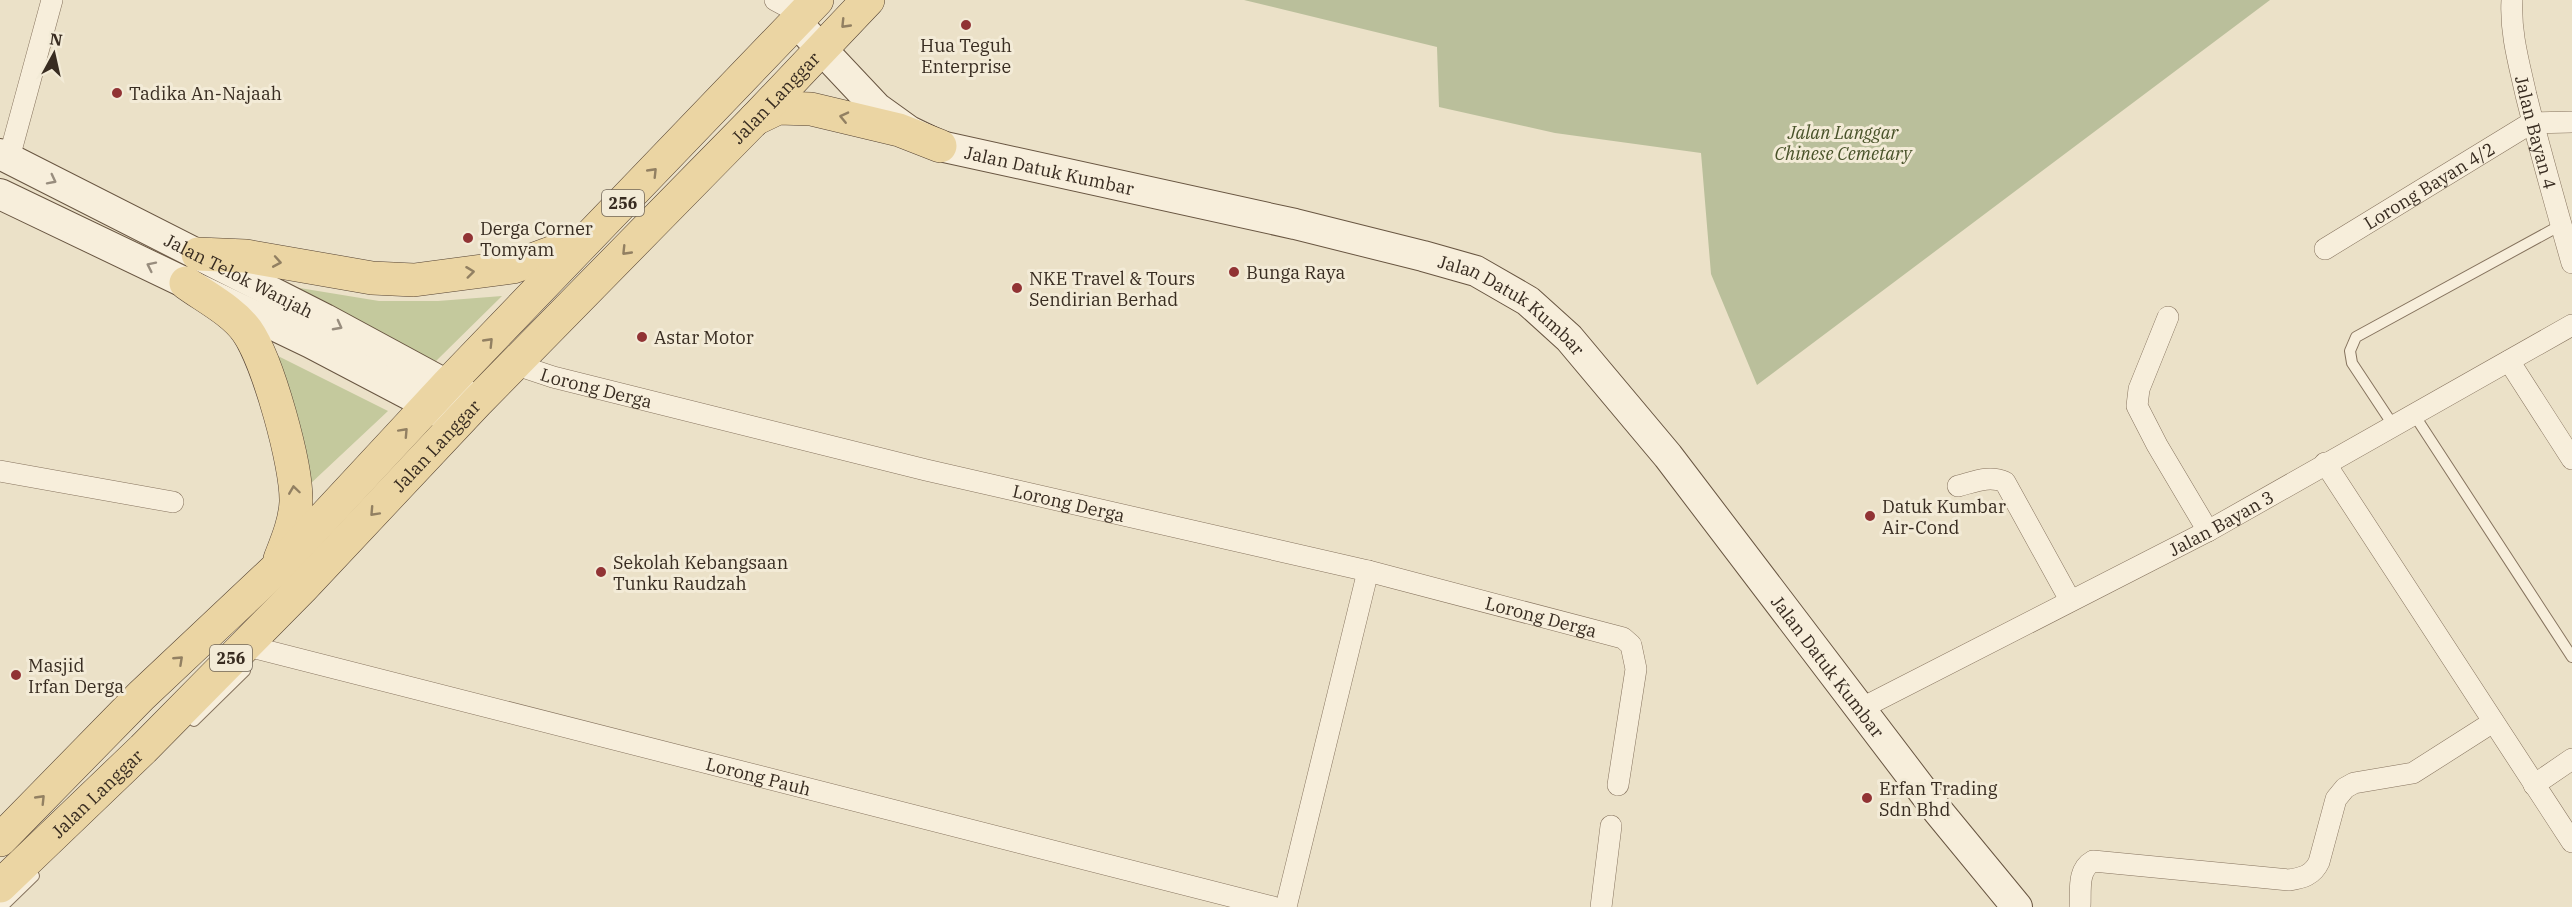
<svg xmlns="http://www.w3.org/2000/svg" width="2572" height="907" font-family="'IBM Plex Serif',serif">
	<style>
		.green { fill: #c4c99d }
		.cemetery { fill: #babf9b }
		.lines { fill: none; stroke-linecap: round; stroke-linejoin: round }
		.lane-casing { stroke: #86735e; stroke-width: 12 }
		.street-casing { stroke: #86735e; stroke-width: 22 }
		.secondary-casing { stroke: #685541; stroke-width: 32 }
		.primary-casing { stroke: #544232; stroke-width: 34 }
		.lane { stroke: #f7eedb; stroke-width: 10 }
		.street { stroke: #f7eedb; stroke-width: 21 }
		.secondary { stroke: #f7eedb; stroke-width: 30 }
		.primary { stroke: #ebd5a3; stroke-width: 33 }
		.oneway { stroke: #928062 }
		.oneway2 { stroke: #988d7e }
		.poi-dot { fill: #913334; stroke: #f3ebd7; stroke-width: 2 }
		.labels { text-anchor: middle; dominant-baseline: central; stroke-width: 6; stroke-linejoin: round; paint-order: stroke }
		.shield { fill: #f3ebd7; stroke: #706558; stroke-width: 1.5 }
		.shield-label { font-size: 16px; font-weight: bold; fill: #382c21 }
		.poi-label { font-size: 18px; fill: #382c21; stroke: #f3ebd7; text-anchor: start }
		.street-label { font-size: 18px; fill: #382c21; stroke: #f3ebd7 }
		.park-label { font-size: 18px; font-style: italic; fill: #485229; stroke: #f3ebd7 }
	</style>
	<rect width="100%" height="100%" fill="#ebe1c8"/>
	<path class="green" d="M 269,283 L 379,301 L 438,301 L 502,296 L 436,361 Z
		M 268,351 L 388,411 L 309,485 Z"/>
	<path class="cemetery" d="M 1244,0 L 2270,0 L 1757,385 L 1711,274 L 1701,153 L 1555,133 L 1439,107 L 1437,47 Z"/>
	<g class="lines">
		<defs>
			<path id="lane" d="M 2413,413 L 2572,657
				M 2393,425 L 2352,363 L 2350,351 L 2356,337 L 2561,225
				M 194,721 L 245,671
				M 2,907 L 34,876"/>
			<g id="street">
				<path d="M 775,0 L 803,15"/>
				<path id="s1" d="M 2512,0 C 2510,33 2519,63 2526,95 C 2540,151 2556,207 2572,263"/>
				<path d="M 9,158 L 52,0"/>
				<path id="s2" d="M 2325,249 L 2531,123 L 2572,122"/>
				<path d="M 2168,317 L 2139,389 L 2137,406 L 2157,445 L 2208,531"/>
				<path d="M 2509,361 L 2572,459"/>
				<path id="s3" d="M 514,364 L 553,377 L 926,470 L 1368,571 L 1623,638 L 1631,645 L 1636,669 L 1618,785"/>
				<path d="M 2325,463 L 2572,842"/>
				<path d="M 0,471 L 173,502"/>
				<path d="M 1958,486 C 1974,482 1989,475 2005,482 L 2070,600"/>
				<path id="s4" d="M 244,645 L 1273,907"/>
				<path id="s5" d="M 1862,708 L 2208,531 L 2572,325"/>
				<path d="M 2534,785 L 2572,759"/>
				<path d="M 1286,907 L 1368,571"/>
				<path d="M 1601,907 L 1611,826"/>
				<path d="M 2080,907 C 2081,890 2077,870 2093,861 L 2289,880 C 2303,878 2313,875 2319,862 L 2336,799 L 2345,788 L 2354,783 L 2413,773 L 2493,722"/>
			</g>
			<g id="secondary">
				<path id="s6" d="M 796,22 L 877,108 L 909,131 L 940,146 L 1295,224 L 1423,256 L 1476,271 L 1528,301 L 1569,338 L 1668,456 L 1938,811 L 2017,907"/>
				<path id="s7" d="M 0,154 L 325,319 L 469,397"/>
				<path d="M 0,194 L 311,343 L 429,405 L 447,417"/>
			</g>
			<g id="primary">
				<path d="M 755,119 L 778,108 L 811,109 L 899,130 L 940,146"/>
				<path d="M 198,254 L 246,256 L 372,278 L 414,280 L 513,267 L 578,243"/>
				<path d="M 186,283 C 205,297 233,311 247,331 C 268,361 297,465 296,502 C 295,522 287,541 280,559"/>
				<path d="M 0,840 L 141,696 L 278,567 L 448,384 L 817,0"/>
				<path id="s8" d="M 0,886 L 143,749 L 302,588 L 477,402 L 755,119 L 868,0"/>
			</g>
		</defs>
		<use href="#lane" class="lane-casing"/>
		<use href="#street" class="street-casing"/>
		<use href="#secondary" class="secondary-casing"/>
		<use href="#primary" class="primary-casing"/>
		<use href="#lane" class="lane"/>
		<use href="#street" class="street"/>
		<use href="#secondary" class="secondary"/>
		<use href="#primary" class="primary"/>
	</g>
	<defs><path id="oneway-chevron" d="M-2-3.5L2.5 0L-2 3.5" fill="none" stroke-width="1.6" stroke-linecap="round" stroke-linejoin="round" transform="scale(1.5)"/></defs>
	<g class="oneway">
		<use href="#oneway-chevron" transform="translate(845 24) rotate(134)"/>
		<use href="#oneway-chevron" transform="translate(844 117) rotate(-167)"/>
		<use href="#oneway-chevron" transform="translate(653 172) rotate(-46)"/>
		<use href="#oneway-chevron" transform="translate(626 251) rotate(134)"/>
		<use href="#oneway-chevron" transform="translate(277 262) rotate(10)"/>
		<use href="#oneway-chevron" transform="translate(470 272) rotate(-7)"/>
		<use href="#oneway-chevron" transform="translate(489 342) rotate(-46)"/>
		<use href="#oneway-chevron" transform="translate(404 432) rotate(-47)"/>
		<use href="#oneway-chevron" transform="translate(294 490) rotate(-98)"/>
		<use href="#oneway-chevron" transform="translate(374 512) rotate(133)"/>
		<use href="#oneway-chevron" transform="translate(179 660) rotate(-43)"/>
		<use href="#oneway-chevron" transform="translate(41 799) rotate(-46)"/>
	</g>
	<g class="oneway2">
		<use href="#oneway-chevron" transform="translate(52 180) rotate(27)"/>
		<use href="#oneway-chevron" transform="translate(151 266) rotate(-154)"/>
		<use href="#oneway-chevron" transform="translate(338 326) rotate(28)"/>
	</g>
	<g class="poi-dot">
		<circle cx="966" cy="25" r="6"/>
		<circle cx="117" cy="93" r="6"/>
		<circle cx="468" cy="238" r="6"/>
		<circle cx="1234" cy="272" r="6"/>
		<circle cx="1017" cy="288" r="6"/>
		<circle cx="642" cy="337" r="6"/>
		<circle cx="1870" cy="516" r="6"/>
		<circle cx="601" cy="572" r="6"/>
		<circle cx="16" cy="675" r="6"/>
		<circle cx="1867" cy="798" r="6"/>
	</g>
	<g class="labels">
		<g class="shield">
			<rect x="602" y="190" width="42" height="26" rx="4.5"/>
			<rect x="210" y="645" width="42" height="26" rx="4.5"/>
		</g>
		<g class="shield-label">
			<text x="623" y="203">256</text>
			<text x="231" y="658">256</text>
		</g>
		<g class="poi-label">
			<text x="966" y="45" text-anchor="middle">Hua Teguh<tspan x="966" dy="21">Enterprise</tspan></text>
			<text x="129" y="93">Tadika An-Najaah</text>
			<text x="480" y="228">Derga Corner<tspan x="480" dy="21">Tomyam</tspan></text>
			<text x="1246" y="272">Bunga Raya</text>
			<text x="1029" y="278">NKE Travel &amp; Tours<tspan x="1029" dy="21">Sendirian Berhad</tspan></text>
			<text x="654" y="337">Astar Motor</text>
			<text x="1882" y="506">Datuk Kumbar<tspan x="1882" dy="21">Air-Cond</tspan></text>
			<text x="613" y="562">Sekolah Kebangsaan<tspan x="613" dy="21">Tunku Raudzah</tspan></text>
			<text x="28" y="665">Masjid<tspan x="28" dy="21">Irfan Derga</tspan></text>
			<text x="1879" y="788">Erfan Trading<tspan x="1879" dy="21">Sdn Bhd</tspan></text>
		</g>
		<g class="street-label">
			<text stroke="none"><textPath href="#s8" startOffset="1106">Jalan Langgar</textPath></text>
			<text stroke="none"><textPath href="#s1" startOffset="135">Jalan Bayan 4</textPath></text>
			<text stroke="none"><textPath href="#s6" startOffset="304">Jalan Datuk Kumbar</textPath></text>
			<text stroke="none"><textPath href="#s2" startOffset="122">Lorong Bayan 4/2</textPath></text>
			<text stroke="none"><textPath href="#s7" startOffset="268">Jalan Telok Wanjah</textPath></text>
			<text stroke="none"><textPath href="#s6" startOffset="790">Jalan Datuk Kumbar</textPath></text>
			<text stroke="none"><textPath href="#s3" startOffset="86">Lorong Derga</textPath></text>
			<text stroke="none"><textPath href="#s8" startOffset="620">Jalan Langgar</textPath></text>
			<text stroke="none"><textPath href="#s3" startOffset="572">Lorong Derga</textPath></text>
			<text stroke="none"><textPath href="#s5" startOffset="404">Jalan Bayan 3</textPath></text>
			<text stroke="none"><textPath href="#s3" startOffset="1058">Lorong Derga</textPath></text>
			<text stroke="none"><textPath href="#s6" startOffset="1276">Jalan Datuk Kumbar</textPath></text>
			<text stroke="none"><textPath href="#s4" startOffset="531">Lorong Pauh</textPath></text>
			<text stroke="none"><textPath href="#s8" startOffset="134">Jalan Langgar</textPath></text>
		</g>
		<g class="park-label">
			<text x="1843" y="132">Jalan Langgar<tspan x="1843" dy="21">Chinese Cemetary</tspan></text>
		</g>
	</g>
	<g transform="translate(54 54) rotate(8)" stroke="#f3ebd7" stroke-width="4.5" paint-order="stroke">
	<path d="M0-4.5L10 22L0 15L-10 22Z" fill="#382c21"/>
	<text y="-9" font-size="16" font-weight="bold" text-anchor="middle" fill="#382c21">N</text>
	</g>
</svg>
